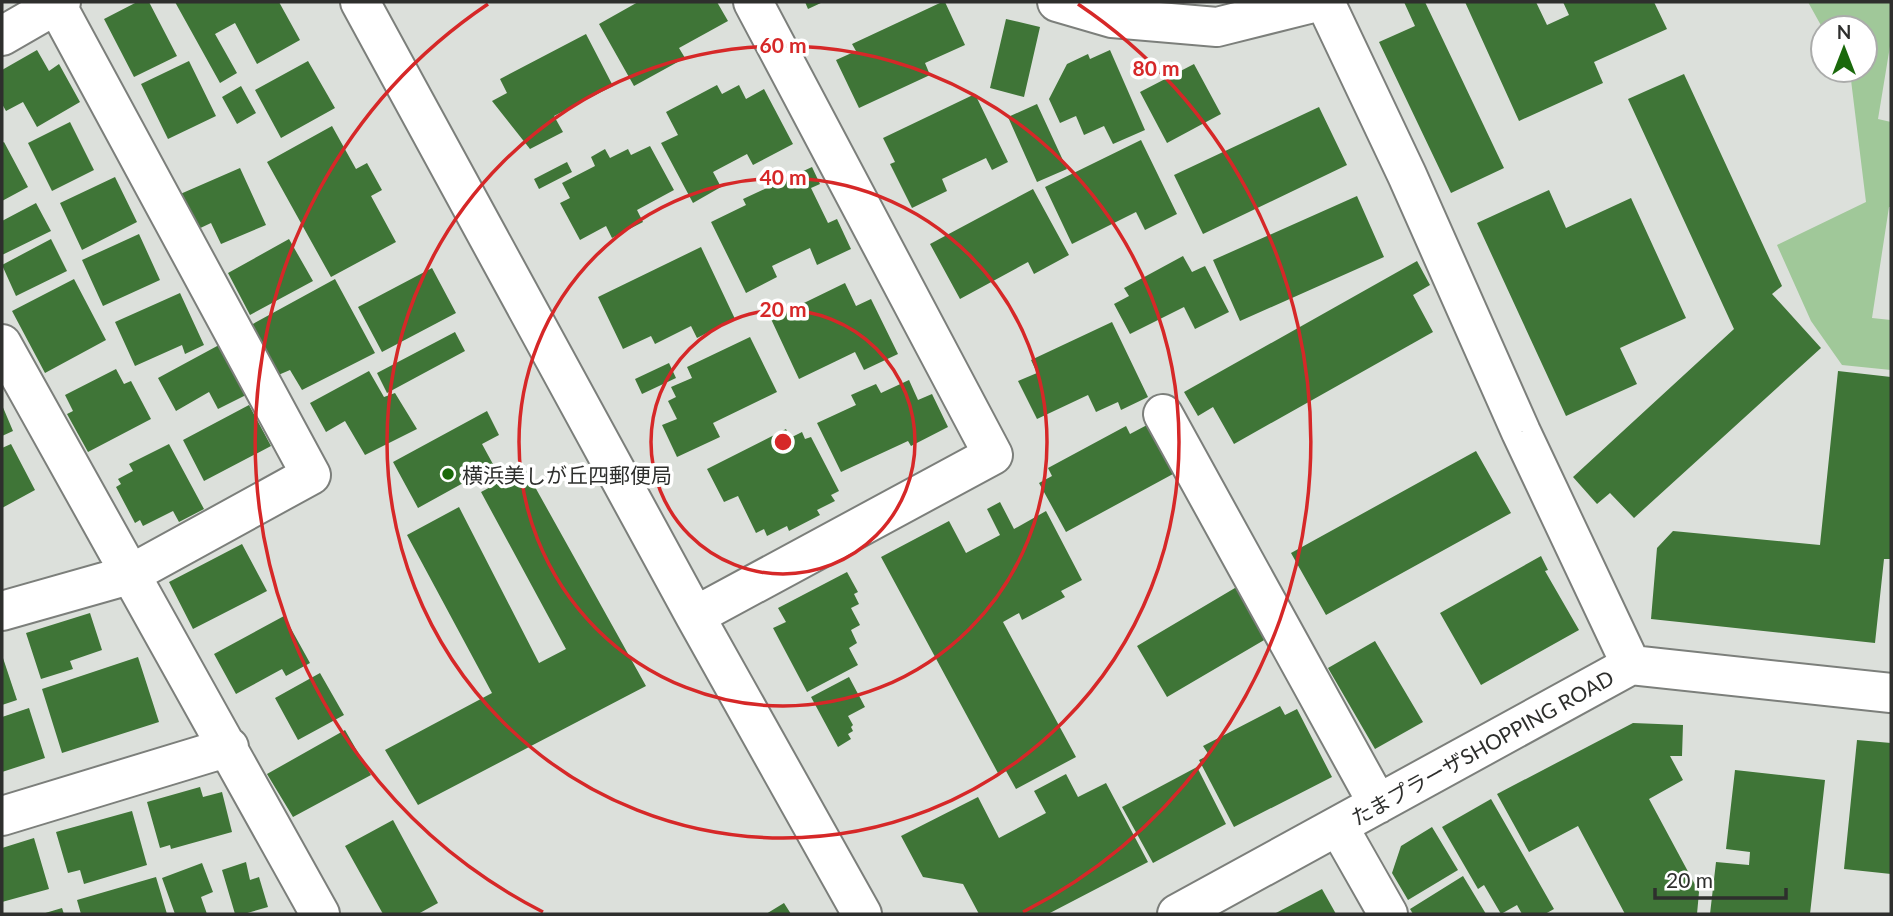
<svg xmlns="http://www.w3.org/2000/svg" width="1893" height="916" font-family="Lato,'Noto Sans JP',sans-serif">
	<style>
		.green { fill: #a0c899 }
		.building { fill: #3f7537 }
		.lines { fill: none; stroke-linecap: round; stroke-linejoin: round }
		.minor-casing { stroke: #7c7f7b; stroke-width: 42 }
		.minor { stroke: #fff; stroke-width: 38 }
		.ring { fill: none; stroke: #d62828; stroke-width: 3.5 }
		.poi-dot { fill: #1a690b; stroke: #fff; stroke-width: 2.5 }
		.labels { text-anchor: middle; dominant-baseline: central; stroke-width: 7; stroke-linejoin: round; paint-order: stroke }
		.poi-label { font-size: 21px; fill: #2e2f2d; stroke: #fff; text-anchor: start }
		.street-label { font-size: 21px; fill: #2e2f2d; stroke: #fff }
		.centre { fill: #d62828; stroke: #fff; stroke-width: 3.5 }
		.ring-label { font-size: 21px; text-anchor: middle; font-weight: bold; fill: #d62828; stroke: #fff; stroke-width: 7; stroke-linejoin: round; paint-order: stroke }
	</style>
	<rect width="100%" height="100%" fill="#dce0db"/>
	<path class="green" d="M 1808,2 L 1891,2 L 1891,40 L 1878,119 L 1891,122 L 1891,207 L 1889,207 L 1872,318 L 1891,320 L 1891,370 L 1842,365 L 1811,321 L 1777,245 L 1866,202 L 1851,80 L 1846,70 L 1865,70 L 1865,28 L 1823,29 Z"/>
	<path class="building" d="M 137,2 L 149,2 L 177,56 L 134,77 L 104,19 Z
		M 175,2 L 279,2 L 300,40 L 257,64 L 235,23 L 215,34 L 237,73 L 220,83 Z
		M 638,2 L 717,2 L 728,21 L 679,48 L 685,58 L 634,86 L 599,24 Z
		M 805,2 L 823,2 L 808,9 Z
		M 942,2 L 945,2 L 965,45 L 925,63 L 930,75 L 859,108 L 836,60 L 856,51 L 852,44 Z
		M 1404,2 L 1425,2 L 1504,168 L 1451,193 L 1379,42 L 1415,26 Z
		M 1465,2 L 1536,2 L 1547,25 L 1569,15 L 1563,2 L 1654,2 L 1667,29 L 1594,62 L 1603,83 L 1519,121 Z
		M 1006,19 L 1040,27 L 1024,97 L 990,88 Z
		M 586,34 L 613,86 L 554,116 L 563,132 L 530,149 L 492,101 L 507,93 L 500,79 Z
		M 37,50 L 49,71 L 59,64 L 80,102 L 37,127 L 23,102 L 6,111 L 2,104 L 2,70 Z
		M 1110,50 L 1145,130 L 1113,144 L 1104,126 L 1084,135 L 1076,116 L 1060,123 L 1049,99 L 1067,64 L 1088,54 L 1090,59 Z
		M 189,61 L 216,116 L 168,139 L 141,84 Z
		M 308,61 L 335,108 L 281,138 L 255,90 Z
		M 1194,64 L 1221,114 L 1167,143 L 1140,92 Z
		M 1684,74 L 1782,286 L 1772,294 L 1821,348 L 1634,518 L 1610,493 L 1597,504 L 1573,477 L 1734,329 L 1628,99 Z
		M 717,85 L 722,94 L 739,85 L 746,99 L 764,89 L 793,144 L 753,165 L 747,154 L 713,172 L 721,187 L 693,203 L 661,143 L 678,135 L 666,112 Z
		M 241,86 L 256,113 L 237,124 L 222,97 Z
		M 975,94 L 1008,162 L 992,170 L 986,158 L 942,179 L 947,191 L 912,208 L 890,164 L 895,162 L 883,138 Z
		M 1037,104 L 1067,169 L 1037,182 L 1008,117 Z
		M 1319,107 L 1347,165 L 1203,234 L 1174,175 Z
		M 70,122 L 94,170 L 52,191 L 28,143 Z
		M 332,126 L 356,169 L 367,163 L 382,190 L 371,196 L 396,242 L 331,277 L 267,162 Z
		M 1141,140 L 1177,214 L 1145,230 L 1136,212 L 1072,244 L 1045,187 Z
		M 4,142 L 28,187 L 2,201 L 2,143 Z
		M 650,146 L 674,190 L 637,210 L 643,222 L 612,238 L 606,226 L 580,240 L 560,203 L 570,198 L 562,183 L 595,166 L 591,157 L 605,149 L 610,158 L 628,149 L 631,155 Z
		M 567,162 L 572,172 L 539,189 L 534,179 Z
		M 812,167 L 820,184 L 811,188 L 828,223 L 837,219 L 851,249 L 817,265 L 810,248 L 772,266 L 777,277 L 746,293 L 711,222 L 746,205 L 743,199 Z
		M 240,168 L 266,225 L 221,244 L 211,223 L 194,231 L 178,195 Z
		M 115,177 L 137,222 L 82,250 L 60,203 Z
		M 1033,189 L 1069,255 L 1034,274 L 1028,262 L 960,299 L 930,244 Z
		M 1549,190 L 1566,228 L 1631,198 L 1686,318 L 1620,348 L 1637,384 L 1566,416 L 1477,223 Z
		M 1357,196 L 1384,257 L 1240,321 L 1213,260 Z
		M 36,203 L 51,231 L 2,255 L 2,221 Z
		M 139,234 L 160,280 L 103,306 L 82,260 Z
		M 51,239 L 67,271 L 16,296 L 2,265 Z
		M 289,239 L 313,281 L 250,315 L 228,273 Z
		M 701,247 L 735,319 L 697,338 L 691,326 L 655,344 L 651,336 L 623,349 L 598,297 Z
		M 1183,256 L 1192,272 L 1205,266 L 1229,312 L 1195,329 L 1184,307 L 1130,334 L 1114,304 L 1129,296 L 1124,288 Z
		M 1417,261 L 1430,285 L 1413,295 L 1433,332 L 1234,444 L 1213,407 L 1198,416 L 1184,392 Z
		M 432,268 L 456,313 L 382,352 L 358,307 Z
		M 74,279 L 106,340 L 45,373 L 12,311 Z
		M 335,279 L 375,353 L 302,390 L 290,370 L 276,376 L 251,325 Z
		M 845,283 L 856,306 L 871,299 L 898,354 L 864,370 L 855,352 L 799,379 L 771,319 Z
		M 180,293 L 204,345 L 185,354 L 182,345 L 135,366 L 115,322 Z
		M 1112,322 L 1148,397 L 1121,410 L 1118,402 L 1096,412 L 1088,395 L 1037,419 L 1018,381 L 1037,373 L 1031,360 Z
		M 455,332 L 465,351 L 387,393 L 377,373 Z
		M 750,337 L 777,392 L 713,423 L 720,437 L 677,457 L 662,425 L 677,419 L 668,401 L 676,397 L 671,387 L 692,378 L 687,367 Z
		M 219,345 L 246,395 L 218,409 L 209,392 L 176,411 L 158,378 Z
		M 669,363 L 676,378 L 642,394 L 635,379 Z
		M 116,369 L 124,384 L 131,381 L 151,419 L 88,452 L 67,414 L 73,411 L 65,395 Z
		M 369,371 L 384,397 L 395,393 L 417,429 L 365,455 L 345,421 L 326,432 L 310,403 Z
		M 1838,371 L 1891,377 L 1891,552 L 1890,559 L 1884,559 L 1875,643 L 1651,619 L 1657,548 L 1673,531 L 1820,545 Z
		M 909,380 L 918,400 L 932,394 L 948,427 L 911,446 L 908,441 L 841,472 L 817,423 L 856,405 L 851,395 L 876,384 L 881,393 Z
		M 2,405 L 13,431 L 2,436 Z
		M 249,405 L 271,446 L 204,481 L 183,440 Z
		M 487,411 L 499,435 L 482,444 L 494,466 L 418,508 L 393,462 Z
		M 1147,425 L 1173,474 L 1066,532 L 1039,483 L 1052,476 L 1048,468 L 1126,426 L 1130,434 Z
		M 786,429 L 790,438 L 802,432 L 805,439 L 811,437 L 839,491 L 831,495 L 835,501 L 817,510 L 820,515 L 789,531 L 787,526 L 767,536 L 764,529 L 756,533 L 738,496 L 724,502 L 707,469 Z
		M 11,444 L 35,490 L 2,508 L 2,448 Z
		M 169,444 L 204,509 L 179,522 L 173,511 L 143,526 L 140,520 L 135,523 L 116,487 L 121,484 L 118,479 L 133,471 L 129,464 Z
		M 1476,451 L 1511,513 L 1326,615 L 1291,553 Z
		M 525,469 L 646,686 L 418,805 L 385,750 L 492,693 L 407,535 L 459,507 L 539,663 L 566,649 L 481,492 Z
		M 1000,502 L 1014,529 L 1046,511 L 1082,580 L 1061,591 L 1065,597 L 1022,620 L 1019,613 L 1003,622 L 1076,757 L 1016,789 L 1006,771 L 999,775 L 881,557 L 949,521 L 966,553 L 1000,535 L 987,509 Z
		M 242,544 L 267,591 L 193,629 L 169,582 Z
		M 1541,556 L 1548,570 L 1545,571 L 1579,630 L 1481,685 L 1440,613 Z
		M 847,572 L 858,592 L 854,594 L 859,604 L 851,608 L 860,625 L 851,630 L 857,643 L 849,648 L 858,665 L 807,692 L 773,628 L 786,622 L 778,608 Z
		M 1240,585 L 1271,636 L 1167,697 L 1137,646 Z
		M 90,613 L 102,650 L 70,661 L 73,669 L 41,679 L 26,633 Z
		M 284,616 L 310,663 L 286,676 L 282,669 L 236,694 L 214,654 Z
		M 1375,641 L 1423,722 L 1375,749 L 1328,668 Z
		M 2,655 L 17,700 L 2,705 Z
		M 138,657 L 159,722 L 62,753 L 42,689 Z
		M 320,673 L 344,715 L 298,740 L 275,698 Z
		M 849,677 L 865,707 L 848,716 L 853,725 L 851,727 L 853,731 L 848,734 L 851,739 L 838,747 L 811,697 Z
		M 1280,706 L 1285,715 L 1297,709 L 1332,777 L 1234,827 L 1199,760 L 1209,755 L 1203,746 Z
		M 29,708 L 45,758 L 2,772 L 2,717 Z
		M 1633,723 L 1683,725 L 1682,756 L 1670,756 L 1683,780 L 1649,799 L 1699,892 L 1697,914 L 1625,914 L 1578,826 L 1529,852 L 1497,794 Z
		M 345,730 L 371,775 L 293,817 L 267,774 Z
		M 1857,740 L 1891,743 L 1891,874 L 1844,869 Z
		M 1197,767 L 1226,824 L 1153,863 L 1122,807 Z
		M 1735,770 L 1825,780 L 1810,914 L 1710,914 L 1716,862 L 1749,865 L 1750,852 L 1726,849 Z
		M 1066,774 L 1078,797 L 1106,783 L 1148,862 L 1048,914 L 979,914 L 963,884 L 923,877 L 901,836 L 978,797 L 999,838 L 1046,813 L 1034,791 Z
		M 200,787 L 203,797 L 222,792 L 232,832 L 171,849 L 170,845 L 160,848 L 147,802 Z
		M 1491,799 L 1554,909 L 1545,914 L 1522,914 L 1517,905 L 1501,914 L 1484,885 L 1478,889 L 1442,827 Z
		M 132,811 L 147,865 L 84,884 L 80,870 L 68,873 L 56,832 Z
		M 393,820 L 438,903 L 418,914 L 383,914 L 345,846 Z
		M 1432,827 L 1458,870 L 1408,900 L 1392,873 L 1401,846 Z
		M 34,838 L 49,889 L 2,902 L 2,848 Z
		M 246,862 L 250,880 L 259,877 L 268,907 L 244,914 L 235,914 L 222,870 Z
		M 202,863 L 213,892 L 201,897 L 207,914 L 175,914 L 162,878 Z
		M 1463,876 L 1486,914 L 1413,914 L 1410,909 Z
		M 156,877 L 167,914 L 81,914 L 77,900 Z
		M 1322,889 L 1336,914 L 1274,914 Z
		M 784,903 L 791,914 L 766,914 Z
		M 62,908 L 64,914 L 42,914 Z"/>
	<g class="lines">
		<defs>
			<path id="minor" d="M 360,2 L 695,616 L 862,914
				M 1057,2 L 1112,18 L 1217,27 L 1317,2
				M 1325,2 L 1407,175 L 1521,432 L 1631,665
				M 2,36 L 61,2
				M 2,344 L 320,914
				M 1163,414 L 1378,804
				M 2,611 L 129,575 L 311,475 L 56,4
				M 695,616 L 993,455 L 753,2
				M 2,816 L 229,747
				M 1338,826 L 1388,914
				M 1177,914 L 1631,665 L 1891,693"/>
		</defs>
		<use href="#minor" class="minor-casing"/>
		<use href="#minor" class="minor"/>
	</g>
	<g class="ring">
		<circle cx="783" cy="442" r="132"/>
		<circle cx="783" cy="442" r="264"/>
		<circle cx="783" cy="442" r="396"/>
		<path d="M543 912A528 528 0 0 1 488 4M1078 4A528 528 0 0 1 1023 912"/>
	</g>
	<circle class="poi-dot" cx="448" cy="474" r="7"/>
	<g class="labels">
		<g class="poi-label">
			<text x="462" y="474">横浜美しが丘四郵便局</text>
		</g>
		<g class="street-label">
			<text transform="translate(1482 747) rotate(-29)">たまプラーザSHOPPING ROAD</text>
		</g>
	</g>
	<circle cx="783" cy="442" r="10" class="centre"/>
	<g class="ring-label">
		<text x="783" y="53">60 m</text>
		<text x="1156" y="76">80 m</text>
		<text x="783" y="185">40 m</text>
		<text x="783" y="317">20 m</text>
	</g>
	<rect width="1893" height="916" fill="none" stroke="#2e2f2d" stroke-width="7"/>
	<g transform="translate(1844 49)"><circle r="33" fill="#ffffff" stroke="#abacab" stroke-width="2"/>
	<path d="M0-5L12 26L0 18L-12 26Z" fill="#1a690b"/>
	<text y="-10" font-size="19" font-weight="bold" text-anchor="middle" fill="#2e2f2d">N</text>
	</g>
	<path d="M1655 888v10h131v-10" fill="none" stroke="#2e2f2d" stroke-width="3.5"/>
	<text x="1666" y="888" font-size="21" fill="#2e2f2d" stroke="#ffffff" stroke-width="5" paint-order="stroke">20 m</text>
</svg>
